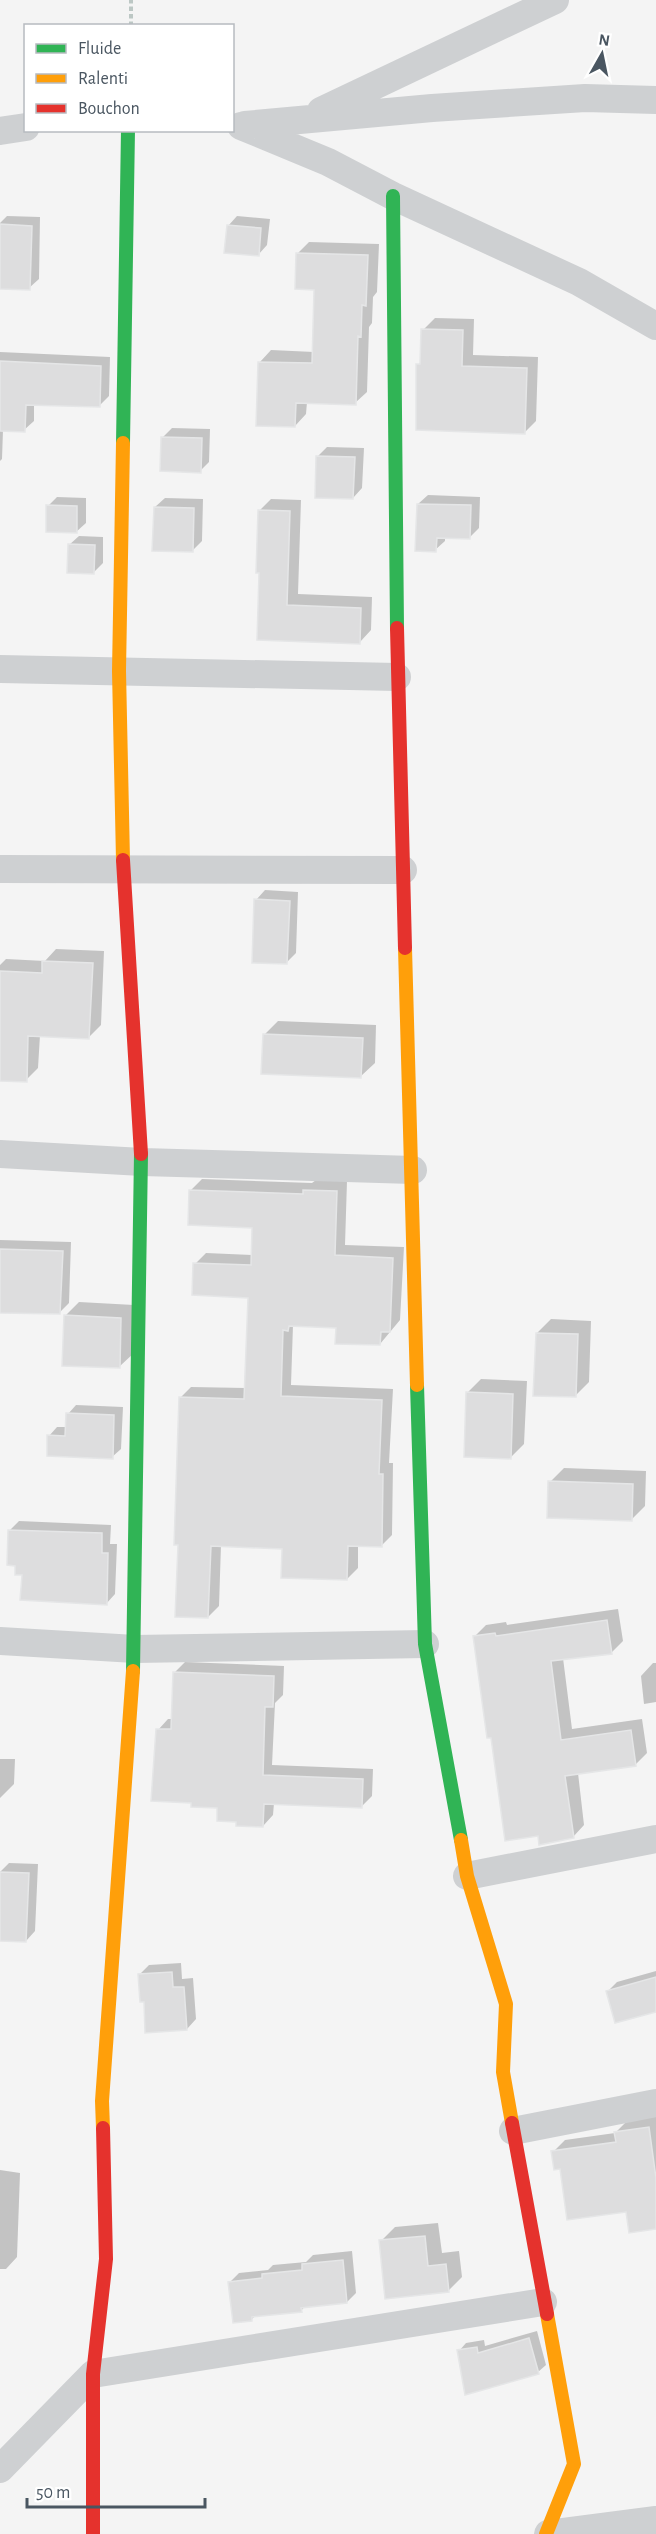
<svg xmlns="http://www.w3.org/2000/svg" width="656" height="2534" font-family="'Alegreya Sans',sans-serif">
	<style>
		.shadow { fill: #0003 }
		.building { fill: #ddddde; stroke: #e5e6e7; stroke-width: 1.5 }
		.lines { fill: none; stroke-linecap: round; stroke-linejoin: round }
		.path { stroke: #bcc7c4; stroke-width: 4; stroke-dasharray: 4.5 3; stroke-linecap: butt }
		.street { stroke: #ced0d2; stroke-width: 28 }
		.fast { stroke: #30b455; stroke-width: 14 }
		.slow { stroke: #ff9f0a; stroke-width: 14 }
		.jam { stroke: #e5322d; stroke-width: 14 }
	</style>
	<rect width="100%" height="100%" fill="#f4f4f4"/>
	<path class="shadow" d="M 7,216 L 40,217 L 39,279 L 29,288 L 0,287 L 0,223 Z
		M 237,216 L 270,219 L 267,245 L 258,255 L 228,226 Z
		M 309,242 L 379,244 L 377,292 L 373,297 L 372,323 L 369,327 L 367,392 L 355,403 L 307,402 L 306,414 L 295,426 L 260,362 L 271,350 L 314,352 L 315,288 L 298,253 Z
		M 435,318 L 474,319 L 473,355 L 538,357 L 536,421 L 524,433 L 418,365 L 422,361 L 423,330 Z
		M 0,352 L 110,357 L 109,396 L 99,406 L 34,404 L 34,421 L 24,430 L 3,430 L 2,459 L 0,461 Z
		M 172,428 L 210,429 L 209,462 L 200,471 L 162,438 Z
		M 327,447 L 364,448 L 362,488 L 353,498 L 318,456 Z
		M 428,495 L 480,497 L 479,528 L 470,537 L 445,536 L 445,541 L 435,550 L 418,504 Z
		M 57,497 L 86,498 L 86,523 L 76,532 L 48,506 Z
		M 165,498 L 203,499 L 202,541 L 192,551 L 155,507 Z
		M 271,499 L 301,500 L 298,594 L 372,597 L 371,630 L 360,642 L 259,639 L 259,511 Z
		M 79,536 L 103,537 L 103,563 L 93,573 L 69,545 Z
		M 265,890 L 298,892 L 296,953 L 287,962 L 256,900 Z
		M 56,949 L 104,951 L 101,1025 L 89,1037 L 40,1035 L 38,1068 L 26,1080 L 0,1079 L 0,965 L 6,959 L 45,961 Z
		M 278,1021 L 376,1025 L 375,1063 L 361,1076 L 264,1035 Z
		M 202,1179 L 312,1183 L 316,1180 L 347,1181 L 345,1245 L 404,1247 L 400,1320 L 380,1344 L 337,1327 L 293,1325 L 291,1385 L 393,1389 L 389,1463 L 393,1463 L 392,1535 L 381,1546 L 358,1545 L 358,1568 L 347,1579 L 284,1548 L 221,1545 L 219,1606 L 208,1617 L 180,1398 L 191,1387 L 246,1388 L 249,1296 L 195,1264 L 206,1253 L 252,1255 L 253,1227 L 191,1190 Z
		M 0,1240 L 71,1242 L 69,1303 L 59,1313 L 0,1311 Z
		M 79,1302 L 134,1305 L 134,1353 L 120,1366 L 65,1316 Z
		M 551,1319 L 591,1321 L 589,1382 L 575,1396 L 537,1333 Z
		M 481,1379 L 527,1381 L 524,1444 L 510,1458 L 467,1393 Z
		M 76,1405 L 123,1407 L 121,1449 L 112,1457 L 49,1436 L 57,1427 L 67,1427 L 68,1414 Z
		M 564,1468 L 646,1471 L 645,1506 L 631,1520 L 550,1482 Z
		M 19,1521 L 111,1525 L 110,1544 L 117,1544 L 115,1594 L 106,1604 L 24,1574 L 17,1564 L 10,1530 Z
		M 618,1609 L 623,1641 L 611,1653 L 563,1658 L 572,1729 L 642,1719 L 647,1753 L 635,1765 L 578,1773 L 584,1825 L 573,1837 L 539,1835 L 492,1736 L 474,1637 L 486,1625 L 506,1622 L 507,1625 Z
		M 185,1662 L 284,1666 L 283,1695 L 275,1703 L 272,1765 L 373,1769 L 372,1796 L 362,1806 L 274,1803 L 273,1815 L 263,1826 L 237,1820 L 219,1806 L 158,1730 L 168,1719 L 173,1719 L 174,1673 Z
		M 653,1663 L 656,1663 L 656,1702 L 644,1704 L 641,1676 Z
		M 0,1759 L 15,1759 L 14,1784 L 0,1798 Z
		M 9,1863 L 38,1864 L 35,1931 L 26,1941 L 0,1940 L 0,1872 Z
		M 181,1963 L 182,1979 L 193,1978 L 196,2019 L 187,2029 L 145,2000 L 140,1974 L 149,1965 Z
		M 656,1971 L 656,2011 L 607,1992 L 617,1982 Z
		M 656,2116 L 656,2228 L 561,2167 L 553,2152 L 565,2140 L 615,2133 L 628,2120 Z
		M 0,2170 L 20,2173 L 17,2257 L 6,2269 L 0,2269 Z
		M 438,2223 L 442,2253 L 459,2251 L 462,2277 L 448,2291 L 381,2241 L 395,2227 Z
		M 352,2251 L 356,2293 L 347,2302 L 305,2306 L 301,2311 L 256,2315 L 251,2320 L 230,2282 L 239,2273 L 268,2270 L 273,2265 L 306,2262 L 313,2255 Z
		M 537,2331 L 546,2365 L 538,2372 L 459,2351 L 466,2343 L 484,2340 L 485,2346 Z"/>
	<path class="building" d="M 0,224 L 32,226 L 30,290 L 0,289 Z
		M 227,225 L 261,228 L 259,256 L 224,253 Z
		M 296,253 L 368,255 L 366,306 L 362,305 L 361,337 L 358,336 L 356,405 L 296,403 L 295,427 L 256,426 L 258,362 L 312,363 L 314,290 L 295,289 Z
		M 421,329 L 463,330 L 462,366 L 527,368 L 525,434 L 416,430 L 416,364 L 420,364 Z
		M 0,361 L 101,366 L 100,407 L 26,405 L 25,432 L 0,431 Z
		M 161,437 L 202,438 L 201,473 L 160,471 Z
		M 316,456 L 355,457 L 353,499 L 315,498 Z
		M 417,504 L 471,505 L 470,539 L 437,538 L 436,552 L 415,551 Z
		M 46,505 L 77,506 L 77,533 L 46,532 Z
		M 154,507 L 194,508 L 193,552 L 152,551 Z
		M 258,510 L 290,511 L 287,605 L 361,608 L 360,644 L 257,640 L 259,573 L 256,573 Z
		M 68,544 L 95,545 L 94,574 L 67,573 Z
		M 254,899 L 290,901 L 287,964 L 252,963 Z
		M 42,961 L 93,963 L 89,1039 L 28,1036 L 27,1082 L 0,1081 L 0,971 L 42,973 Z
		M 263,1034 L 363,1038 L 361,1078 L 261,1074 Z
		M 189,1190 L 303,1194 L 303,1190 L 337,1191 L 335,1255 L 393,1258 L 390,1332 L 381,1332 L 380,1345 L 335,1344 L 336,1328 L 289,1326 L 288,1331 L 283,1330 L 281,1396 L 382,1400 L 379,1474 L 383,1474 L 382,1547 L 348,1546 L 347,1580 L 281,1578 L 282,1549 L 211,1546 L 208,1618 L 175,1617 L 178,1545 L 174,1545 L 179,1397 L 244,1399 L 248,1298 L 192,1295 L 193,1263 L 251,1265 L 252,1228 L 188,1225 Z
		M 0,1249 L 63,1251 L 60,1314 L 0,1313 Z
		M 64,1315 L 121,1318 L 120,1368 L 62,1366 Z
		M 536,1333 L 578,1334 L 576,1397 L 533,1396 Z
		M 466,1392 L 513,1394 L 511,1459 L 464,1457 Z
		M 66,1413 L 114,1415 L 113,1459 L 47,1456 L 47,1435 L 65,1436 Z
		M 548,1481 L 633,1484 L 632,1521 L 547,1518 Z
		M 8,1530 L 102,1533 L 102,1553 L 108,1553 L 107,1605 L 20,1600 L 22,1575 L 15,1575 L 15,1566 L 7,1565 Z
		M 607,1620 L 612,1654 L 551,1661 L 561,1740 L 631,1730 L 636,1766 L 565,1776 L 574,1838 L 539,1845 L 538,1836 L 505,1841 L 491,1738 L 487,1738 L 473,1636 L 495,1633 L 496,1636 Z
		M 173,1672 L 274,1676 L 273,1707 L 265,1707 L 263,1775 L 363,1779 L 362,1808 L 264,1804 L 263,1827 L 236,1826 L 236,1822 L 217,1821 L 217,1808 L 191,1807 L 191,1803 L 151,1801 L 156,1729 L 171,1729 Z
		M 0,1872 L 29,1873 L 26,1942 L 0,1941 Z
		M 172,1972 L 173,1987 L 184,1987 L 187,2030 L 145,2033 L 144,2002 L 140,2002 L 138,1974 Z
		M 656,1977 L 656,2012 L 615,2023 L 606,1991 Z
		M 649,2127 L 656,2178 L 656,2229 L 629,2233 L 626,2212 L 567,2220 L 560,2169 L 554,2170 L 551,2151 L 616,2142 L 614,2132 Z
		M 425,2236 L 428,2266 L 446,2264 L 449,2292 L 385,2299 L 379,2240 Z
		M 343,2260 L 347,2303 L 301,2308 L 302,2312 L 252,2317 L 252,2321 L 233,2323 L 228,2282 L 262,2278 L 262,2274 L 302,2270 L 302,2264 Z
		M 529,2338 L 539,2374 L 465,2395 L 457,2350 L 477,2347 L 478,2353 Z"/>
	<g class="lines">
		<path class="path" d="M 131,26 L 131,0"/>
		<path class="street" d="M 321,111 L 555,0
			M 245,125 L 432,108 L 585,98 L 656,100
			M 241,126 L 328,162 L 393,196 L 579,282 L 656,326
			M 0,131 L 26,127
			M 0,669 L 397,677
			M 0,869 L 403,870
			M 0,1154 L 142,1162 L 413,1170
			M 0,1641 L 135,1649 L 425,1644
			M 467,1876 L 656,1839
			M 513,2131 L 656,2103
			M 0,2469 L 93,2374 L 543,2302
			M 548,2534 L 656,2520"/>
		<path class="fast" d="M 393,196 L 397,628
			M 123,443 L 128,130
			M 417,1385 L 425,1644 L 461,1840
			M 133,1671 L 141,1154"/>
		<path class="slow" d="M 123,443 L 119,671 L 123,860
			M 405,948 L 417,1385
			M 461,1840 L 467,1876 L 506,2004 L 503,2072 L 512,2123
			M 103,2128 L 102,2101 L 133,1671
			M 546,2534 L 574,2464 L 547,2314"/>
		<path class="jam" d="M 397,628 L 405,948
			M 123,860 L 141,1154
			M 512,2123 L 547,2314
			M 93,2534 L 93,2374 L 106,2259 L 103,2128"/>
	</g>
	<rect x="24" y="24" width="210" height="108" fill="#ffffff" stroke="#b7bbc0" stroke-width="1.5"/>
	<rect x="36" y="44" width="30" height="9" fill="#30b455" stroke="#b7bbc0" stroke-width="1.5"/>
	<text x="78" y="54" font-size="18" fill="#4a5661">Fluide</text>
	<rect x="36" y="74" width="30" height="9" fill="#ff9f0a" stroke="#b7bbc0" stroke-width="1.5"/>
	<text x="78" y="84" font-size="18" fill="#4a5661">Ralenti</text>
	<rect x="36" y="104" width="30" height="9" fill="#e5322d" stroke="#b7bbc0" stroke-width="1.5"/>
	<text x="78" y="114" font-size="18" fill="#4a5661">Bouchon</text>
	<g transform="translate(602 54) rotate(9)" stroke="#ffffff" stroke-width="4.5" paint-order="stroke">
	<path d="M0-4.5L10 22L0 15L-10 22Z" fill="#4a5661"/>
	<text y="-9" font-size="16" font-weight="bold" text-anchor="middle" fill="#4a5661">N</text>
	</g>
	<path d="M27 2498v9h178v-9" fill="none" stroke="#4a5661" stroke-width="3"/>
	<text x="36" y="2498" font-size="18" fill="#4a5661" stroke="#ffffff" stroke-width="4.5" paint-order="stroke">50 m</text>
</svg>
